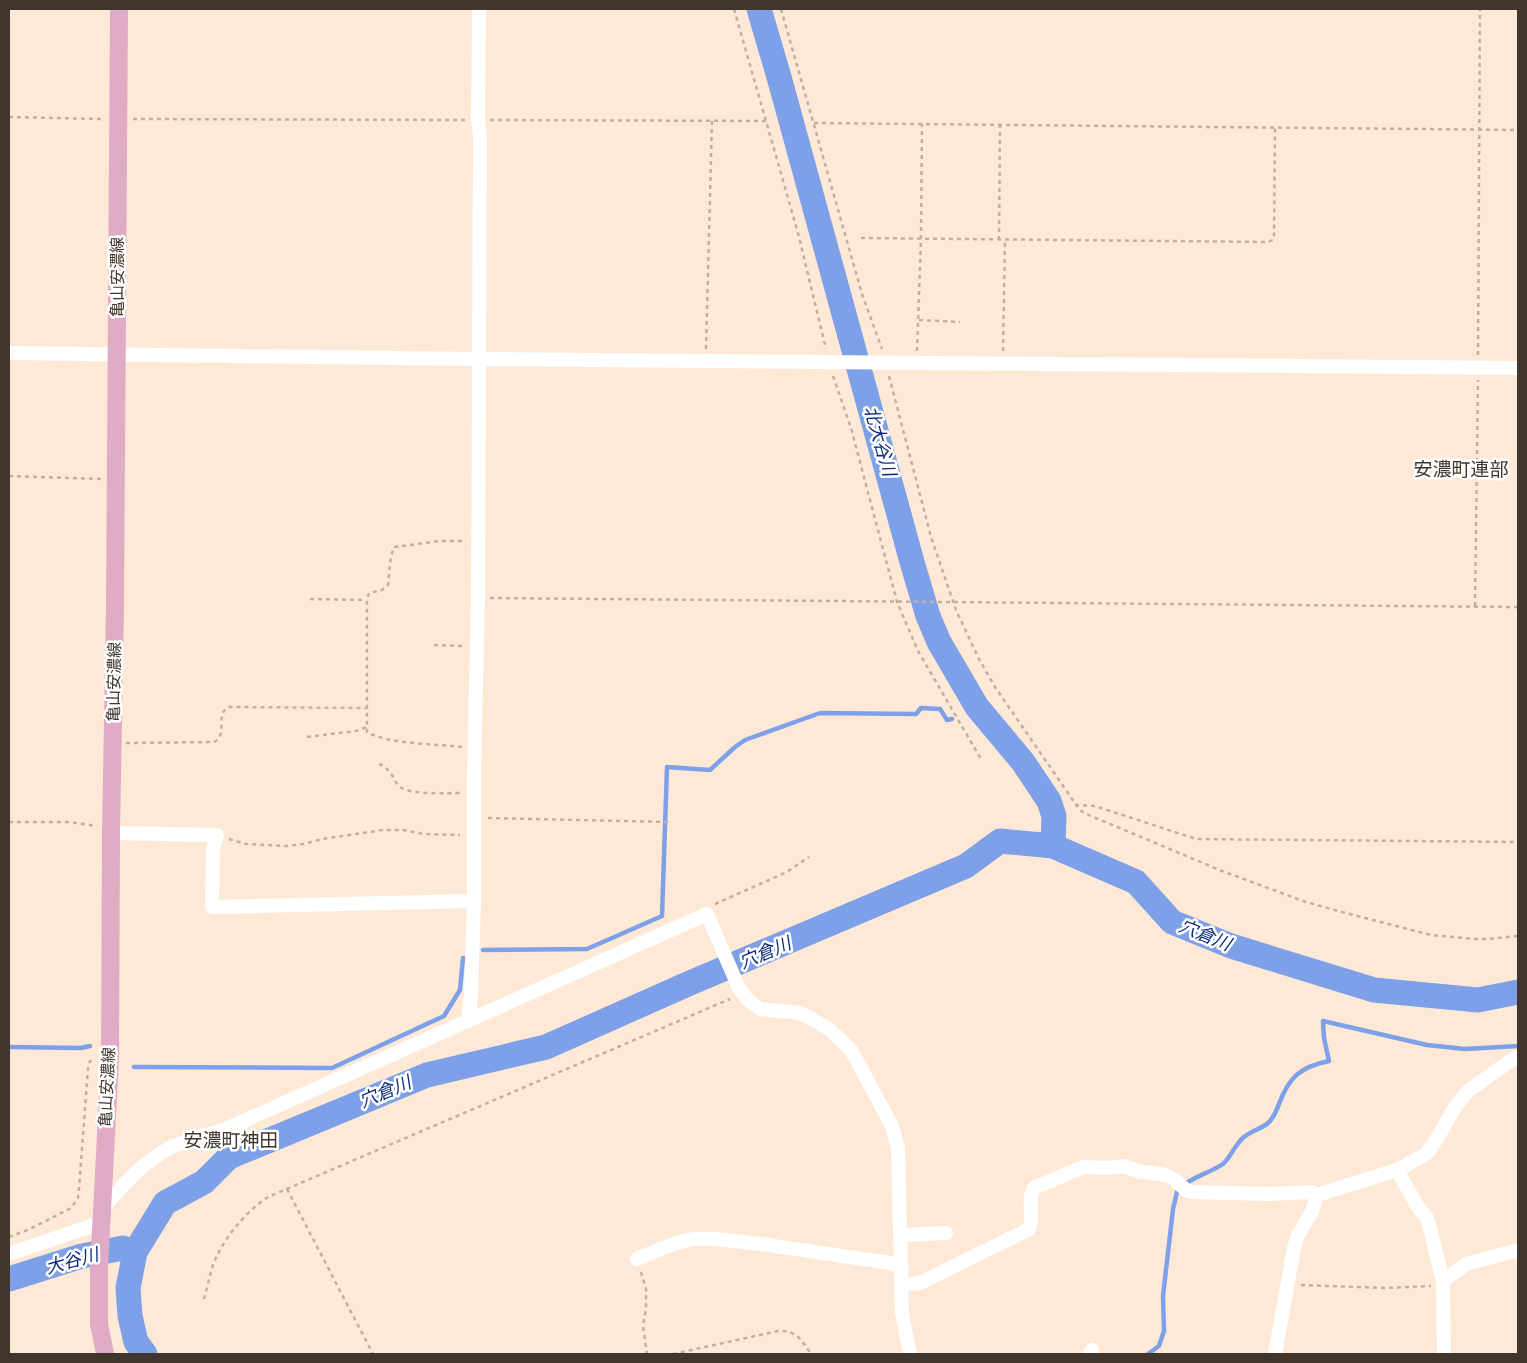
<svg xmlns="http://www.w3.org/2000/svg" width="1527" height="1363" font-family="Rubik,'Noto Sans JP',sans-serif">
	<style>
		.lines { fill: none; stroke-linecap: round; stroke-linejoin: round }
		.stream { stroke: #7ea0e8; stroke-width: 4.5 }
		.river { stroke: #7ea0e8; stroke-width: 25 }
		.path { stroke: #c1afa0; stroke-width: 2.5; stroke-dasharray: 4 4; stroke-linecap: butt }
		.minor { stroke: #fff; stroke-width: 14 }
		.major { stroke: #e0acc5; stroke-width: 18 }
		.labels { text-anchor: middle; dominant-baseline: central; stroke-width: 5; stroke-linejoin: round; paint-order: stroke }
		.street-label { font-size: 16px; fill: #40362d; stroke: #fff }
		.water-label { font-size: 18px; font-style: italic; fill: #0d2b7d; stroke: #fff }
		.quarter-label { font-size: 19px; fill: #40362d; stroke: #fff }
	</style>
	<rect width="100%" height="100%" fill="#fee9d7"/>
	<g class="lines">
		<path class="stream" d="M 483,950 L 587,949 L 662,916 L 667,767 L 710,770 L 735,747 L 745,740 L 820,713 L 916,714 L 921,708 L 940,709 L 947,720 L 952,719
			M 9,1047 L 81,1048 L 90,1046
			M 134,1067 L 332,1068 L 444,1016 L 460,990 L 463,958
			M 1185,1184 C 1196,1176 1211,1172 1223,1164 C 1231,1157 1235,1144 1244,1137 C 1251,1131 1261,1129 1268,1123 C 1274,1118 1276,1111 1279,1104 C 1289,1077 1300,1067 1329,1061 L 1324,1038 L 1323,1021 L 1427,1045 L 1465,1049 L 1518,1046
			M 1148,1354 L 1159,1346 L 1164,1331 L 1163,1296 L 1173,1209 L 1177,1192"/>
		<path class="river" d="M 759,9 L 779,77 L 912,562 L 928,616 L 939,642 L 977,707 L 1023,762 L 1049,801 L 1054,816 L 1053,846
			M 9,1279 L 82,1256 L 123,1248 L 135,1252
			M 145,1354 L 136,1342 L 130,1316 L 128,1288 L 135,1252 L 165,1203 L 204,1182 L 229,1157 L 427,1075 L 546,1047 L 690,983 L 966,866 L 1000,841 L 1053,846 L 1136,882 L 1172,922 L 1231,946 L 1374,990 L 1478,1000 L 1518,992"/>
		<path class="path" d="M 734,9 L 798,233 L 826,349
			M 781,9 L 862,294 L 882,349
			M 9,117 L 102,119
			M 133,119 L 465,120
			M 490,120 L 766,121
			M 814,123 L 1518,130
			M 861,238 L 1268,242 L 1273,240 L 1274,237 L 1275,127
			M 999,240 L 1000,125
			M 919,320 L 960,322
			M 706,349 L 712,120
			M 917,351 L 921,239 L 922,124
			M 1003,351 L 1005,240
			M 1478,355 L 1480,9
			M 833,376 L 851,428 L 897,602 L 918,651 L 981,759
			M 889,376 L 931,537 L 956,610 L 979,659 L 995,687 L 1079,809 L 1084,813 L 1222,871 L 1306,902 L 1338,911 L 1431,935 L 1475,939 L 1488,939 L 1518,936
			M 9,476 L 102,479
			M 490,598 L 1518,607
			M 310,599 L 366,600
			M 1475,606 L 1478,380
			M 434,645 L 465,646
			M 307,737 L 356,731 L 367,727
			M 126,743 L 214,742 C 229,734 214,714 229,707 L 367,708
			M 462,747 C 437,744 387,744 367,732 L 367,600 L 369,593 L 382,590 L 388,585 L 391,556 L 394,547 L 440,541 L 466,541
			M 379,764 C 384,766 388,769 391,774 C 394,778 396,784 400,787 C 411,795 447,793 461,793
			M 1075,805 L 1095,806 L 1196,839 L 1518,842
			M 488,818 L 668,822
			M 9,822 L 69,822 L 97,826
			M 229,839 L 246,844 L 286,846 L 304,844 L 322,839 L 383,830 L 403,830 L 423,834 L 460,835
			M 715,904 L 787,872 L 809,857
			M 287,1189 L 373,1354
			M 9,1237 L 30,1229 L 71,1208 L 78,1198 L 79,1188 L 88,1069 L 90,1061 L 95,1062
			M 641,1272 L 646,1289 L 646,1308 L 643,1326 L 647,1354
			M 1301,1285 L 1386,1288 L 1431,1286
			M 204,1299 C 207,1289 209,1278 212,1268 C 221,1241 245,1212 268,1197 L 730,999
			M 673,1354 L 778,1331 C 797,1330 801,1340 811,1354"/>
		<path class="minor" d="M 9,353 L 479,359 L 1518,368
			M 111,833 L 217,835 L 213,849 L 212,907 L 474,901
			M 468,1021 L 471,995 L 474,901 L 474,773 L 478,598 L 480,136 L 478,120 L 479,9
			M 1397,1170 L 1418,1207 L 1427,1218 L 1430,1228 L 1443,1281 L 1444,1354
			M 101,1210 C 121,1188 142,1162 170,1148 C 188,1139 209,1135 228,1128 L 707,914 L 739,988 L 747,999 L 760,1009 L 800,1013 L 812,1019 L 830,1030 L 851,1050 L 892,1126 L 898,1148 L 902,1314 L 910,1354
			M 901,1235 L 946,1233
			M 9,1254 L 100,1223
			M 637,1259 C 655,1252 675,1241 695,1239 C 716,1237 739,1242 760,1244 C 804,1250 847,1257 890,1263 L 902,1267
			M 1443,1281 L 1466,1264 L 1518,1250
			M 902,1284 L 910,1284 L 920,1283 L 1028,1230 C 1036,1218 1026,1201 1034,1188 L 1083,1167 L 1108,1168 L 1124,1166 L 1137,1171 L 1166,1175 L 1175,1180 L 1186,1190 L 1191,1192 L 1269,1194 L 1312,1192 L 1317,1195 L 1397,1170 L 1421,1157 L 1427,1153 L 1438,1137 L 1455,1107 L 1468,1091 L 1510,1061 L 1518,1057
			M 1090,1354 L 1092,1350
			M 1275,1354 L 1294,1248 L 1298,1235 L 1312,1212 L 1317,1195"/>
		<path class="major" d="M 105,1354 L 99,1324 L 99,1268 L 110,1058 L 111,833 L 115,606 L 119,9"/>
	</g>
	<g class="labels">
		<g class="street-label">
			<text transform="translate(117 277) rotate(-90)">亀山安濃線</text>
			<text transform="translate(114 682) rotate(-89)">亀山安濃線</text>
			<text transform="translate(107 1087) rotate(-87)">亀山安濃線</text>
		</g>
		<g class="water-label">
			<text transform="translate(880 441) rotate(74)">北大谷川</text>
			<text transform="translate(1205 935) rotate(22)">穴倉川</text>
			<text transform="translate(765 953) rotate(-23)">穴倉川</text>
			<text transform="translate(385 1092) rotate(-23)">穴倉川</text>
			<text transform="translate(72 1261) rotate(-15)">大谷川</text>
		</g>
		<g class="quarter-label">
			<text x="1461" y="469">安濃町連部</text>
			<text x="231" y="1140">安濃町神田</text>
		</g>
	</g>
	<rect width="1527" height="1363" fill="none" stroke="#40362d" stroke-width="20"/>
</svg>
